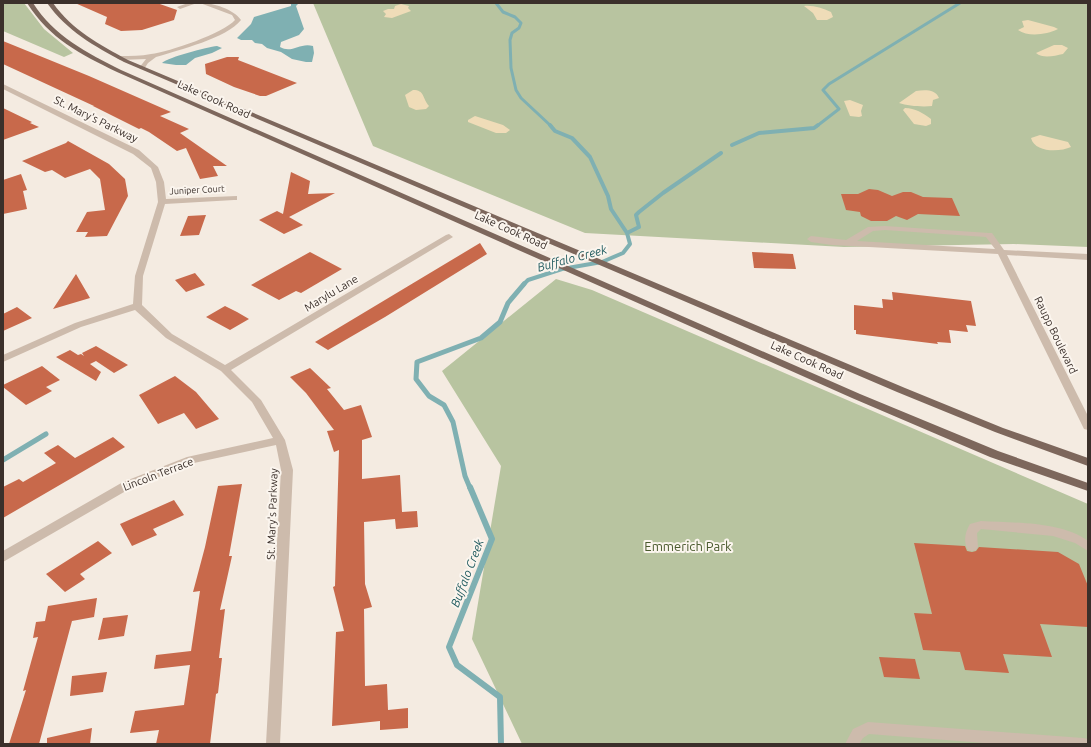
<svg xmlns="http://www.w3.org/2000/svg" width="1091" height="747" font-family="Ubuntu,sans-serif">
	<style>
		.green { fill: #b8c4a0 }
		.sand { fill: #efdcb8 }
		.water { fill: #7fb0b2 }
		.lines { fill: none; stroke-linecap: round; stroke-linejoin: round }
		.stream-far3 { stroke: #7fb0b2; stroke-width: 3 }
		.stream-far2 { stroke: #7fb0b2; stroke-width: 4 }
		.stream-far1 { stroke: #7fb0b2; stroke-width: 5 }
		.stream { stroke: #7fb0b2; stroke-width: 6 }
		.building { fill: #c8694b }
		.minor { fill: #cdbbac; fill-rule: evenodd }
		.major { fill: #7d675c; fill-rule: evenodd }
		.labels { text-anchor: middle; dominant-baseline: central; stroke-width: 4; stroke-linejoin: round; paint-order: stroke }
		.far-street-label { font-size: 9px; fill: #3b302b; stroke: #fbf5ee }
		.street-label { font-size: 11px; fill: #3b302b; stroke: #fbf5ee }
		.water-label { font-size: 12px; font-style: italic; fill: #1f5a5e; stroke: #fbf5ee }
		.near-park-label { font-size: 13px; fill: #4a5a2e; stroke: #fbf5ee }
	</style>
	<rect width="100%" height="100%" fill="#f4ebe1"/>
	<path class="green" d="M 3,3 L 24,3 L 44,29 L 73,53 L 64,57 L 3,31 Z
		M 313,3 L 1088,3 L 1088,247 L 1014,244 L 844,247 L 585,233 L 373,146 Z
		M 556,279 L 592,290 L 1088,504 L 1088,744 L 522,744 L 472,639 L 501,466 L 442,371 Z"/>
	<path class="sand" d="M 401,4 L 409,6 L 408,8 L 411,11 L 392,18 L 384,17 L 386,14 L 383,11 L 388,9 L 394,9 L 395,6 Z
		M 804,6 C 813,5 822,8 831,12 L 833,17 L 827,20 L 817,20 L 813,13 Z
		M 1028,20 L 1054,27 L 1058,29 C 1046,35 1028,37 1018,30 L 1024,27 L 1022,21 Z
		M 1054,45 L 1062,45 L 1068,48 L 1063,54 C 1054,56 1043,59 1036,53 Z
		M 413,90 C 425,90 422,98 429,106 L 426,109 L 416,110 L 409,107 L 405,95 Z
		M 916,91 C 925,90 935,89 939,98 L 933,100 L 932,106 C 922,107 908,106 899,103 Z
		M 850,100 L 863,105 L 861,111 L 862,116 L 859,117 L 850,116 L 844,101 Z
		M 905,108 C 915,108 923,113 931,119 L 931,124 L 926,126 L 914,124 L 903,110 Z
		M 475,116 L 503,125 L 510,130 L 506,133 L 496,133 L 468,122 L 468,120 Z
		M 1040,135 L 1068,142 L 1071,147 C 1060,152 1035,153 1031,138 Z"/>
	<path class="water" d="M 291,4 L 298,4 L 296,6 L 304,29 L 299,35 L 281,42 L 280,47 C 292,54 300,42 313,46 L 314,53 L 312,62 L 306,62 L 292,59 L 281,52 L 267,48 L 262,44 L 255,43 L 252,40 L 241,40 L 237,38 L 251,24 L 254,17 L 291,6 Z
		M 217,46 L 222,48 L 212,53 L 195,58 L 186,65 L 176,65 L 162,63 C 169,57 207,47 217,46 Z"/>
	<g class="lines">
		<path class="stream-far3" d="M 496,3 L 503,12 L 515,17 L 521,23 L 519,28 L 512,33 L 510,40 L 511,68 L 516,90 L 521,98 L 551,126
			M 817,126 L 839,109 L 823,90 L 829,84 L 960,3"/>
		<path class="stream-far2" d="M 732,145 L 759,133 L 814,128 L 818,125
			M 627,233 L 639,227 L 636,215 L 639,212 L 663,193 L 721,153
			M 523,285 L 528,280 L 562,269 L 602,262 L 623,253 L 630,244 L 627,233 L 611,209 L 608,196 L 590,157 L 572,138 L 555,131 L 550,125"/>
		<path class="stream-far1" d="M 3,460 L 46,434
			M 470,488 L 465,476 L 453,422 L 444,405 L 429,396 L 416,379 L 417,362 L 481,338 L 500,322 L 508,303 L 524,284"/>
		<path class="stream" d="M 470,487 L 492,539 L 449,647 L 457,665 L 500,697 L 501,744"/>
	</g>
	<path class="building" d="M 75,3 L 157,3 L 177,10 L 174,20 L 142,30 L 121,31 L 105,24 L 107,17 Z
		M 3,41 L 89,76 L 171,112 L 160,116 L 189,129 L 180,133 L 227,166 L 213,166 L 218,176 L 200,179 L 186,148 L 177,151 L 149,132 L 141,128 L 139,129 L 93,106 L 94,106 L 3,64 Z
		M 227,57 L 239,57 L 238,60 L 297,83 L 266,96 L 260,96 L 234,87 L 206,74 L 205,64 Z
		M 3,108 L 32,122 L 30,123 L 39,127 L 3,140 Z
		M 68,141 L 109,164 L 125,179 L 128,196 L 107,236 L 85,237 L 88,232 L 76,232 L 87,212 L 105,210 L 100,179 L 90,169 L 65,178 L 52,170 L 45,172 L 22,161 L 66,143 Z
		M 291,172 L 310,181 L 308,194 L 335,193 L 289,217 L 303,225 L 284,234 L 259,220 L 277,211 L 283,214 Z
		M 21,174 L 27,190 L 23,191 L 27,209 L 3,214 L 3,180 Z
		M 869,189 L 878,190 L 892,196 L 903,192 L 911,192 L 923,197 L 952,198 L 960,216 L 918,214 L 907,220 L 896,216 L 887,221 L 871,221 L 861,216 L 860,212 L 846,210 L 841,194 L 858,194 Z
		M 206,215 L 199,235 L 180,236 L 188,216 Z
		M 480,243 L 487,254 L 385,317 L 328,350 L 315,342 Z
		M 310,252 L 342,269 L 301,293 L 296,291 L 279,300 L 251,285 Z
		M 752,252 L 793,254 L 796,269 L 754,268 Z
		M 195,273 L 205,285 L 186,292 L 175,280 Z
		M 76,274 L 90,298 L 53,309 Z
		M 892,292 L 971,301 L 976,326 L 966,325 L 968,332 L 949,330 L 951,343 L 937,342 L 938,344 L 856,334 L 856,330 L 854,330 L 854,305 L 883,308 L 882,299 L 893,300 Z
		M 225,306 L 237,312 L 249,319 L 230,330 L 206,317 Z
		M 17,307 L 32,318 L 3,331 L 3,314 Z
		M 96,346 L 128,365 L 114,373 L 96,361 L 90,364 L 101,372 L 96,381 L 56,357 L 70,350 L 78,355 L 81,354 L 84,356 L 82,353 Z
		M 42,366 L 60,380 L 46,387 L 52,391 L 26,405 L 3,387 L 3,385 Z
		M 310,368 L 331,388 L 327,389 L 344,410 L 361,405 L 372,437 L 362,440 L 362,479 L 400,475 L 402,512 L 417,511 L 418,527 L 396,529 L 395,519 L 364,522 L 365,584 L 372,607 L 364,609 L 365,686 L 387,684 L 388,710 L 408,708 L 408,728 L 380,730 L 380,721 L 332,726 L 336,632 L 344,631 L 333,587 L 335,586 L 339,450 L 334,452 L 327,431 L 334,430 L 306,393 L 290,377 Z
		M 175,376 L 196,392 L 219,419 L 196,429 L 184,413 L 158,424 L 139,395 Z
		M 113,437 L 125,447 L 3,518 L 3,487 L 19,479 L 23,482 L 56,463 L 44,453 L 58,445 L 75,458 Z
		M 242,484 L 229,556 L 232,556 L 220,610 L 225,609 L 219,658 L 222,658 L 218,693 L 216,694 L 210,744 L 156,744 L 159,730 L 130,733 L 135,711 L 184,705 L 190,665 L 154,669 L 156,655 L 191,651 L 200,591 L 193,592 L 205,547 L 218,486 Z
		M 174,500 L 184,515 L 153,529 L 157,535 L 132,546 L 120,524 Z
		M 98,541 L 112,553 L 80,574 L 85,579 L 65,592 L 46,574 Z
		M 914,543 L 965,546 L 967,551 L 972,552 L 976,551 L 979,547 L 1058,552 L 1079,564 L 1088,586 L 1088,627 L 1040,624 L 1052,657 L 1003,654 L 1009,673 L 965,670 L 960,652 L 923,650 L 914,613 L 932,614 Z
		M 97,598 L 94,617 L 72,621 L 39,744 L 9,744 L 26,690 L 23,691 L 38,637 L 33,638 L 36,622 L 45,621 L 48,606 Z
		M 128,615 L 124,636 L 98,640 L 103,618 Z
		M 879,657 L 915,659 L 920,679 L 884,677 Z
		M 107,672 L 103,692 L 70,696 L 72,676 Z
		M 92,728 L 90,744 L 47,744 L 47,738 Z"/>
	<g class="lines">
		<path class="minor" d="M 188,3 L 197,3 L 180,9 L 177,7 Z
			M 200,3 C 214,3 233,9 241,20 C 227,38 179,50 156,57 L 148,63 L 144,69 L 139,68 L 146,59 L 120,60 L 117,58 L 120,56 C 131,56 141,56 151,54 C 169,52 224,33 235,20 L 232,15 Z
			M 3,84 L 139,150 L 158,167 L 164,182 L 166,199 L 237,196 L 237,200 L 234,200 L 165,204 L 143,276 L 142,305 L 172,334 L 225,365 L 446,235 L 449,234 L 453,237 L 231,370 L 261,400 L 285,440 L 293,470 L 280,744 L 266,744 L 281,470 L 276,445 L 194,463 L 131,488 L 3,562 L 3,551 L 123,482 L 187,457 L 273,438 L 252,402 L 221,371 L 166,338 L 135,310 L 81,327 L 3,362 L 3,355 L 75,323 L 133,304 L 135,276 L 158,202 L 156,182 L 151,168 L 133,154 L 3,89 Z
			M 885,226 L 989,233 L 992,233 L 1004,250 L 1088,254 L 1088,260 L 1007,255 L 1088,416 L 1088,430 L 1084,429 L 1083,427 L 998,254 L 832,245 L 811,242 L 807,239 L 811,236 L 846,240 L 868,227 ZM 885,230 L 986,237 L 995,249 L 857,241 L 873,231 Z
			M 981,521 C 1013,523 1061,521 1088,541 L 1088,551 L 1075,543 L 1053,536 L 981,529 L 977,533 L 978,547 L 976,550 L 972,551 L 968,550 C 963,542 965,532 970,524 Z
			M 868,722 L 1083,738 L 1088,739 L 1088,744 L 997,744 L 869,734 L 863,738 L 859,744 L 845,744 L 853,729 Z"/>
		<path class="major" d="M 27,3 L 33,3 C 54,36 87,53 121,70 L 860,394 L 998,451 L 1088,483 L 1088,491 L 990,457 L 852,398 L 117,72 C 80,54 50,39 27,3 Z
			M 47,3 L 53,3 C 72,30 100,45 128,60 L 905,388 L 1003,428 L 1088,458 L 1088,466 L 995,432 L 897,392 L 124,62 C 94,46 67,31 47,3 Z"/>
	</g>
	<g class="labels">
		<g class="far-street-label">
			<text transform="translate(197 190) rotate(-3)">Juniper Court</text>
		</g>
		<g class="street-label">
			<text transform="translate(214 99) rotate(24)">Lake Cook Road</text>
			<text transform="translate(96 119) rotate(26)">St. Mary's Parkway</text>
			<text transform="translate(511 230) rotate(24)">Lake Cook Road</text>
			<text transform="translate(331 293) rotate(-31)">Marylu Lane</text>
			<text transform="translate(1056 335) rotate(64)">Raupp Boulevard</text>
			<text transform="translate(807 360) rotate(24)">Lake Cook Road</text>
			<text transform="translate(158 474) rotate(-21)">Lincoln Terrace</text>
			<text transform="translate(272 514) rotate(-88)">St. Mary's Parkway</text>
		</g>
		<g class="water-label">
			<text transform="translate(572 258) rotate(-15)">Buffalo Creek</text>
			<text transform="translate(467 573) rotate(-69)">Buffalo Creek</text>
		</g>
		<g class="near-park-label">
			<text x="688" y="546">Emmerich Park</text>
		</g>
	</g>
	<rect width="1091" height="747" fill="none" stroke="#3b302b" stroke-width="8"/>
</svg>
